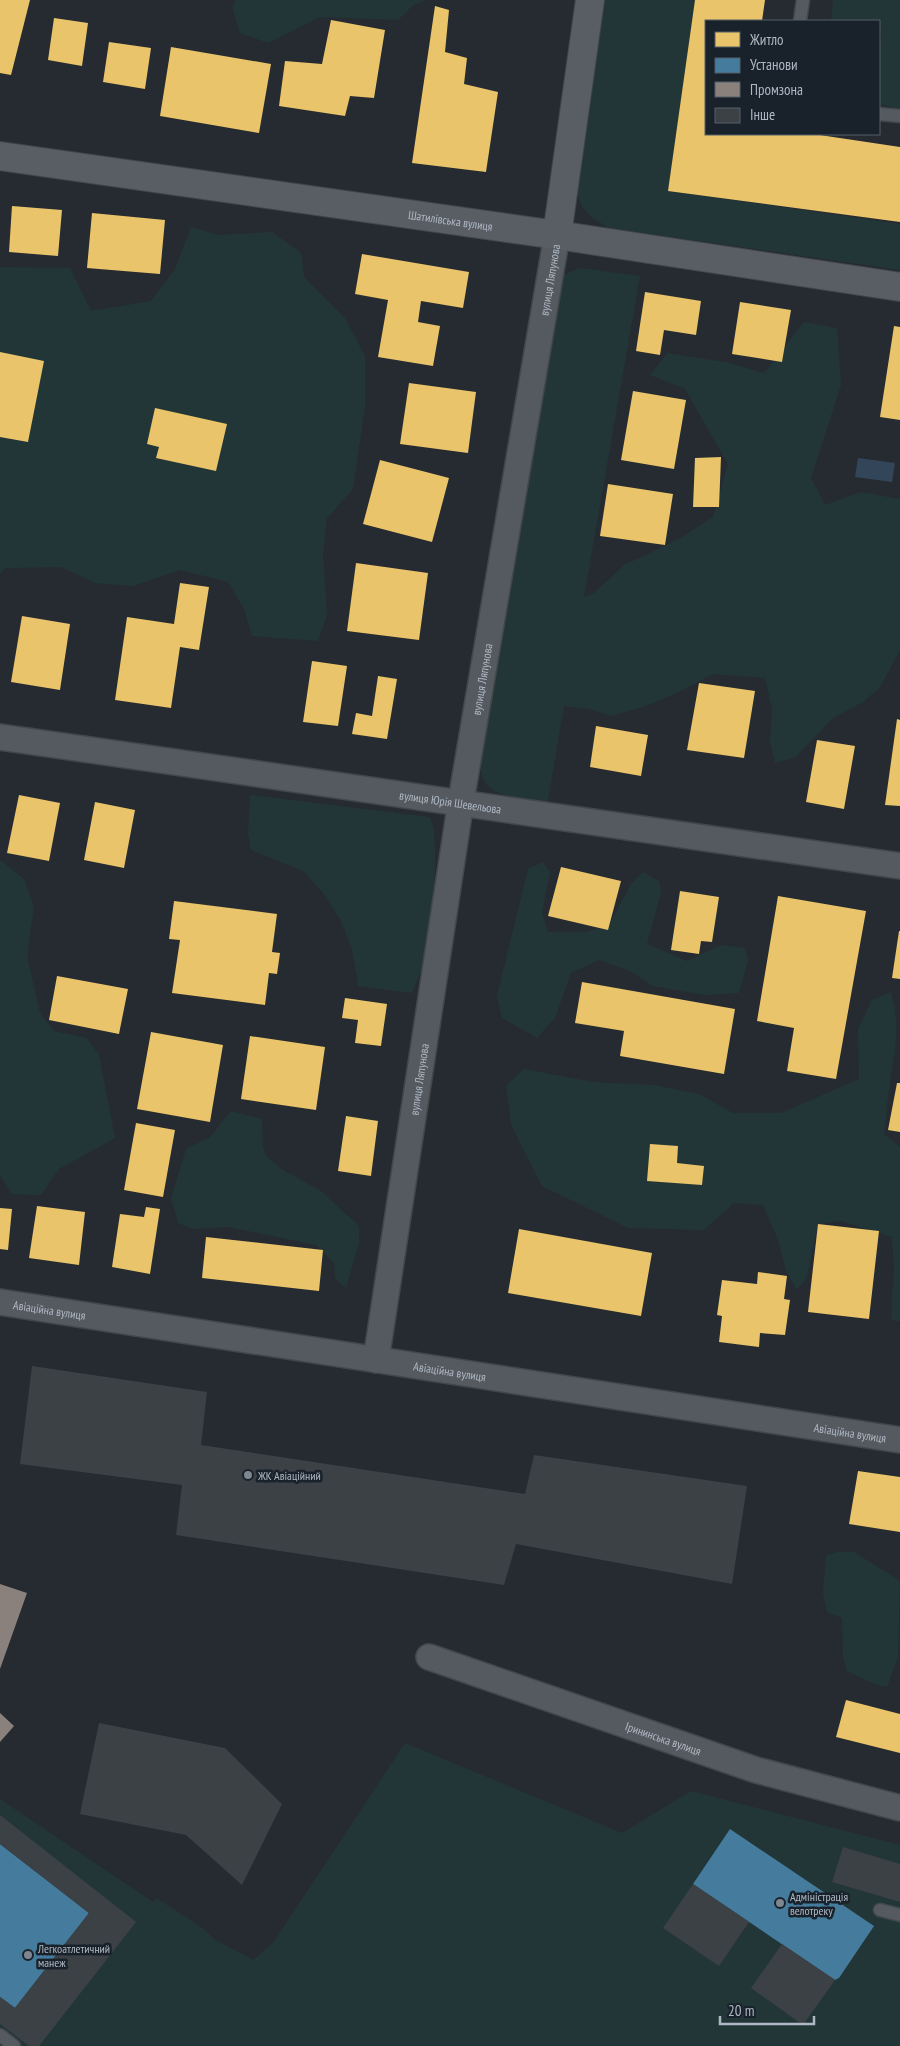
<svg xmlns="http://www.w3.org/2000/svg" width="900" height="2046" font-family="'PT Sans Narrow',sans-serif">
	<style>
		.green { fill: #233637 }
		.water { fill: #334559 }
		.homes { fill: #e9c46a }
		.public { fill: #457b9d }
		.industry { fill: #8a817c }
		.building { fill: #3c4146 }
		.lines { fill: none; stroke-linecap: round; stroke-linejoin: round }
		.lane-casing { stroke: #42474c; stroke-width: 15 }
		.street-casing { stroke: #42474c; stroke-width: 28 }
		.secondary-casing { stroke: #42474c; stroke-width: 30 }
		.lane { stroke: #555a60; stroke-width: 12 }
		.street { stroke: #555a60; stroke-width: 25 }
		.secondary { stroke: #595e65; stroke-width: 28 }
		.poi-dot { fill: #7e8791; stroke: #19222b; stroke-width: 2 }
		.labels { text-anchor: middle; dominant-baseline: central; stroke-width: 5; stroke-linejoin: round; paint-order: stroke }
		.street-label { font-size: 12px; fill: #aeb8c4; stroke: #19222b }
		.poi-label { font-size: 12px; fill: #aeb8c4; stroke: #19222b; text-anchor: start }
	</style>
	<rect width="100%" height="100%" fill="#252b31"/>
	<path class="green" d="M 236,0 L 427,0 L 413,5 L 398,20 L 320,17 L 268,43 L 240,33 L 232,7 Z
		M 605,0 L 695,0 L 670,176 L 692,194 L 900,224 L 900,270 L 610,228 C 585,216 578,206 575,179 Z
		M 833,0 L 900,0 L 900,109 L 879,104 L 879,53 L 883,23 L 879,42 L 879,21 L 831,21 Z
		M 191,227 L 218,235 L 272,232 L 301,253 L 304,277 L 345,318 L 365,356 L 365,406 L 353,489 L 327,518 L 323,554 L 327,615 L 318,641 L 252,636 L 244,609 L 228,582 L 180,570 L 133,586 L 95,583 L 61,567 L 5,568 L 0,574 L 0,267 L 70,268 L 91,311 L 151,301 L 175,269 Z
		M 579,268 L 640,276 L 584,597 L 594,593 L 624,565 L 679,539 L 713,517 L 728,464 L 685,389 L 650,375 L 667,353 L 730,363 L 764,373 L 804,322 L 837,328 L 841,385 L 811,478 L 825,505 L 861,492 L 900,499 L 900,650 L 880,687 L 863,702 L 832,719 L 796,757 L 775,763 L 770,741 L 772,709 L 765,678 L 713,674 L 679,692 L 646,706 L 611,716 L 589,709 L 564,706 L 547,805 C 530,802 492,797 484,780 C 481,776 482,769 481,764 L 557,289 L 562,276 Z
		M 250,795 L 430,817 C 442,841 431,936 423,964 C 420,974 416,983 412,993 L 358,986 L 352,949 L 341,921 L 324,894 L 303,871 L 251,850 L 248,833 Z
		M 0,860 L 24,879 L 34,906 L 27,956 L 40,1013 L 54,1031 L 87,1038 L 99,1055 L 115,1138 L 59,1169 L 41,1195 L 12,1194 L 0,1175 Z
		M 543,862 L 550,872 L 542,913 L 548,932 L 587,932 L 609,925 L 631,884 L 643,872 L 659,881 L 661,893 L 647,944 L 687,961 L 721,945 L 745,948 L 748,960 L 739,993 L 705,995 L 653,986 L 630,971 L 599,960 L 571,973 L 555,1018 L 537,1038 L 502,1018 L 497,996 L 528,869 Z
		M 891,992 C 900,1024 896,1044 891,1077 C 888,1096 886,1115 884,1134 L 900,1147 L 900,1322 L 891,1319 L 894,1268 L 892,1237 L 841,1221 L 818,1224 L 807,1277 L 797,1290 L 786,1271 L 778,1240 L 763,1205 L 734,1203 L 704,1230 L 628,1228 L 542,1186 L 511,1125 L 506,1086 L 524,1069 L 593,1082 L 654,1085 L 699,1094 L 733,1113 L 781,1113 L 859,1079 L 858,1029 L 872,1000 Z
		M 231,1111 L 262,1119 L 263,1147 L 267,1157 L 283,1170 L 321,1191 L 359,1226 L 359,1243 L 346,1288 L 335,1278 L 334,1263 L 316,1245 L 228,1227 L 192,1229 L 178,1223 L 171,1198 L 186,1149 L 210,1137 Z
		M 838,1552 L 854,1552 L 900,1581 L 898,1657 L 887,1687 L 874,1684 L 847,1671 L 843,1657 L 842,1618 L 827,1612 L 823,1593 L 826,1555 Z
		M 405,1743 L 622,1833 L 691,1791 L 900,1845 L 900,2046 L 0,2046 L 0,1799 L 153,1902 L 156,1898 L 197,1924 L 216,1940 L 253,1960 L 273,1943 Z"/>
	<path class="water" d="M 858,458 L 895,463 L 892,482 L 855,477 Z"/>
	<path class="homes" d="M 0,0 L 30,0 L 11,75 L 0,73 Z
		M 695,0 L 765,0 L 762,21 L 706,21 L 706,134 L 813,134 L 900,147 L 900,222 L 668,191 Z
		M 435,6 L 449,10 L 445,52 L 467,58 L 464,84 L 498,92 L 486,172 L 412,163 Z
		M 54,18 L 88,23 L 82,66 L 48,60 Z
		M 331,20 L 385,30 L 374,98 L 350,96 L 345,116 L 279,106 L 285,61 L 322,64 Z
		M 109,42 L 151,48 L 145,89 L 103,82 Z
		M 171,47 L 271,64 L 259,133 L 160,116 Z
		M 12,206 L 62,210 L 58,256 L 9,252 Z
		M 92,213 L 165,220 L 160,274 L 87,268 Z
		M 362,254 L 469,272 L 463,308 L 421,301 L 418,322 L 440,326 L 433,366 L 378,357 L 388,300 L 355,294 Z
		M 645,292 L 701,301 L 696,335 L 664,330 L 660,355 L 636,351 Z
		M 740,302 L 791,310 L 782,362 L 732,354 Z
		M 894,326 L 900,327 L 900,420 L 880,417 Z
		M 0,352 L 44,361 L 28,442 L 0,437 Z
		M 409,383 L 476,392 L 468,453 L 400,444 Z
		M 633,391 L 686,400 L 674,469 L 621,460 Z
		M 155,408 L 227,424 L 216,471 L 156,458 L 159,447 L 147,444 Z
		M 721,457 L 719,507 L 693,507 L 695,458 Z
		M 380,460 L 449,478 L 432,542 L 363,524 Z
		M 608,484 L 673,494 L 665,545 L 600,536 Z
		M 356,563 L 428,573 L 419,640 L 347,631 Z
		M 180,583 L 209,587 L 199,650 L 180,647 L 171,708 L 115,700 L 127,617 L 174,624 Z
		M 22,616 L 70,624 L 60,690 L 11,682 Z
		M 312,661 L 347,666 L 338,726 L 303,722 Z
		M 378,676 L 397,679 L 387,739 L 352,734 L 356,713 L 372,716 Z
		M 699,683 L 755,691 L 744,758 L 687,750 Z
		M 897,719 L 900,720 L 900,806 L 885,805 Z
		M 596,726 L 648,735 L 641,776 L 590,767 Z
		M 817,740 L 855,746 L 844,809 L 806,802 Z
		M 19,795 L 60,803 L 49,861 L 7,853 Z
		M 95,802 L 135,810 L 124,868 L 84,860 Z
		M 561,867 L 621,881 L 608,930 L 548,916 Z
		M 680,891 L 719,897 L 712,942 L 701,941 L 699,954 L 671,950 Z
		M 778,896 L 866,911 L 836,1079 L 787,1071 L 794,1028 L 757,1021 Z
		M 174,901 L 277,914 L 272,952 L 280,953 L 277,974 L 269,973 L 265,1005 L 172,993 L 180,940 L 169,939 Z
		M 899,931 L 900,931 L 900,979 L 892,978 Z
		M 57,976 L 128,989 L 119,1034 L 49,1020 Z
		M 582,982 L 735,1009 L 724,1074 L 620,1056 L 624,1031 L 575,1023 Z
		M 345,998 L 387,1004 L 381,1046 L 355,1043 L 358,1020 L 342,1018 Z
		M 151,1032 L 223,1045 L 210,1122 L 137,1109 Z
		M 250,1036 L 325,1047 L 316,1110 L 241,1099 Z
		M 897,1083 L 900,1083 L 900,1132 L 888,1130 Z
		M 346,1116 L 378,1121 L 371,1176 L 338,1171 Z
		M 136,1123 L 175,1130 L 163,1197 L 124,1190 Z
		M 650,1144 L 678,1146 L 677,1163 L 704,1166 L 702,1185 L 647,1181 Z
		M 37,1206 L 85,1212 L 79,1265 L 29,1258 Z
		M 146,1207 L 160,1209 L 150,1274 L 112,1267 L 120,1214 L 144,1217 Z
		M 0,1208 L 12,1209 L 8,1250 L 0,1249 Z
		M 818,1224 L 879,1231 L 869,1319 L 808,1312 Z
		M 519,1229 L 652,1253 L 641,1316 L 508,1293 Z
		M 206,1237 L 323,1250 L 319,1291 L 202,1278 Z
		M 758,1272 L 787,1276 L 784,1299 L 790,1300 L 785,1335 L 760,1333 L 759,1347 L 719,1342 L 722,1316 L 717,1315 L 722,1280 L 757,1284 Z
		M 858,1471 L 900,1477 L 900,1532 L 849,1524 Z
		M 846,1700 L 900,1714 L 900,1753 L 836,1737 Z"/>
	<path class="public" d="M 730,1829 L 874,1926 L 839,1978 L 835,1980 L 693,1884 Z
		M 0,1844 L 89,1913 L 15,2008 L 0,1997 Z"/>
	<path class="industry" d="M 0,1584 L 27,1593 L 0,1669 Z
		M 0,1713 L 14,1726 L 0,1742 Z"/>
	<path class="building" d="M 32,1366 L 207,1392 L 201,1445 L 525,1494 L 534,1455 L 747,1486 L 732,1584 L 516,1544 L 504,1585 L 176,1535 L 182,1485 L 20,1464 Z
		M 99,1723 L 225,1748 L 282,1804 L 242,1885 L 186,1835 L 80,1814 Z
		M 0,1815 L 136,1922 L 39,2046 L 29,2046 L 0,2024 L 0,1997 L 15,2008 L 89,1913 L 0,1844 Z
		M 843,1847 L 900,1864 L 900,1902 L 832,1882 Z
		M 693,1884 L 749,1922 L 719,1966 L 663,1928 Z
		M 782,1944 L 835,1980 L 803,2025 L 751,1988 Z"/>
	<g class="lines">
		<defs>
			<path id="lane" d="M 800,21 L 803,0
				M 879,114 L 900,116
				M 880,1910 L 900,1915
				M 0,2035 L 14,2046"/>
			<g id="street">
				<path id="s1" d="M 0,737 L 900,866"/>
				<path id="s2" d="M 0,1302 L 900,1440"/>
				<path id="s3" d="M 376,1360 L 461,801 L 557,235"/>
				<path id="s4" d="M 429,1657 L 756,1770 L 900,1808"/>
			</g>
			<g id="secondary">
				<path id="s5" d="M 0,156 L 557,235 L 900,287"/>
				<path d="M 557,235 L 590,0"/>
			</g>
		</defs>
		<use href="#lane" class="lane-casing"/>
		<use href="#street" class="street-casing"/>
		<use href="#secondary" class="secondary-casing"/>
		<use href="#lane" class="lane"/>
		<use href="#street" class="street"/>
		<use href="#secondary" class="secondary"/>
	</g>
	<g class="poi-dot">
		<circle cx="248" cy="1475" r="5"/>
		<circle cx="780" cy="1903" r="5"/>
		<circle cx="28" cy="1955" r="5"/>
	</g>
	<g class="labels">
		<g class="street-label">
			<text stroke="none"><textPath href="#s5" startOffset="455">Шатилівська вулиця</textPath></text>
			<text stroke="none"><textPath href="#s3" startOffset="1094">вулиця Ляпунова</textPath></text>
			<text stroke="none"><textPath href="#s3" startOffset="689">вулиця Ляпунова</textPath></text>
			<text stroke="none"><textPath href="#s1" startOffset="455">вулиця Юрія Шевельова</textPath></text>
			<text stroke="none"><textPath href="#s3" startOffset="284">вулиця Ляпунова</textPath></text>
			<text stroke="none"><textPath href="#s2" startOffset="50">Авіаційна вулиця</textPath></text>
			<text stroke="none"><textPath href="#s2" startOffset="455">Авіаційна вулиця</textPath></text>
			<text stroke="none"><textPath href="#s2" startOffset="860">Авіаційна вулиця</textPath></text>
			<text stroke="none"><textPath href="#s4" startOffset="248">Ірининська вулиця</textPath></text>
		</g>
		<g class="poi-label">
			<text x="258" y="1475">ЖК Авіаційний</text>
			<text x="790" y="1896">Адміністрація<tspan x="790" dy="14">велотреку</tspan></text>
			<text x="38" y="1948">Легкоатлетичний<tspan x="38" dy="14">манеж</tspan></text>
		</g>
	</g>
	<rect x="705" y="20" width="175" height="115" fill="#19222b" stroke="#555e68"/>
	<rect x="715" y="32" width="25" height="15" fill="#e9c46a" stroke="#555e68"/>
	<text x="750" y="45" font-size="15" fill="#aeb8c4">Житло</text>
	<rect x="715" y="58" width="25" height="15" fill="#457b9d" stroke="#555e68"/>
	<text x="750" y="70" font-size="15" fill="#aeb8c4">Установи</text>
	<rect x="715" y="82" width="25" height="15" fill="#8a817c" stroke="#555e68"/>
	<text x="750" y="95" font-size="15" fill="#aeb8c4">Промзона</text>
	<rect x="715" y="108" width="25" height="15" fill="#3c4146" stroke="#555e68"/>
	<text x="750" y="120" font-size="15" fill="#aeb8c4">Інше</text>
	<path d="M720 2016v8h94v-8" fill="none" stroke="#aeb8c4" stroke-width="2.5"/>
	<text x="728" y="2016" font-size="15" fill="#aeb8c4" stroke="#19222b" stroke-width="4" paint-order="stroke">20 m</text>
</svg>
